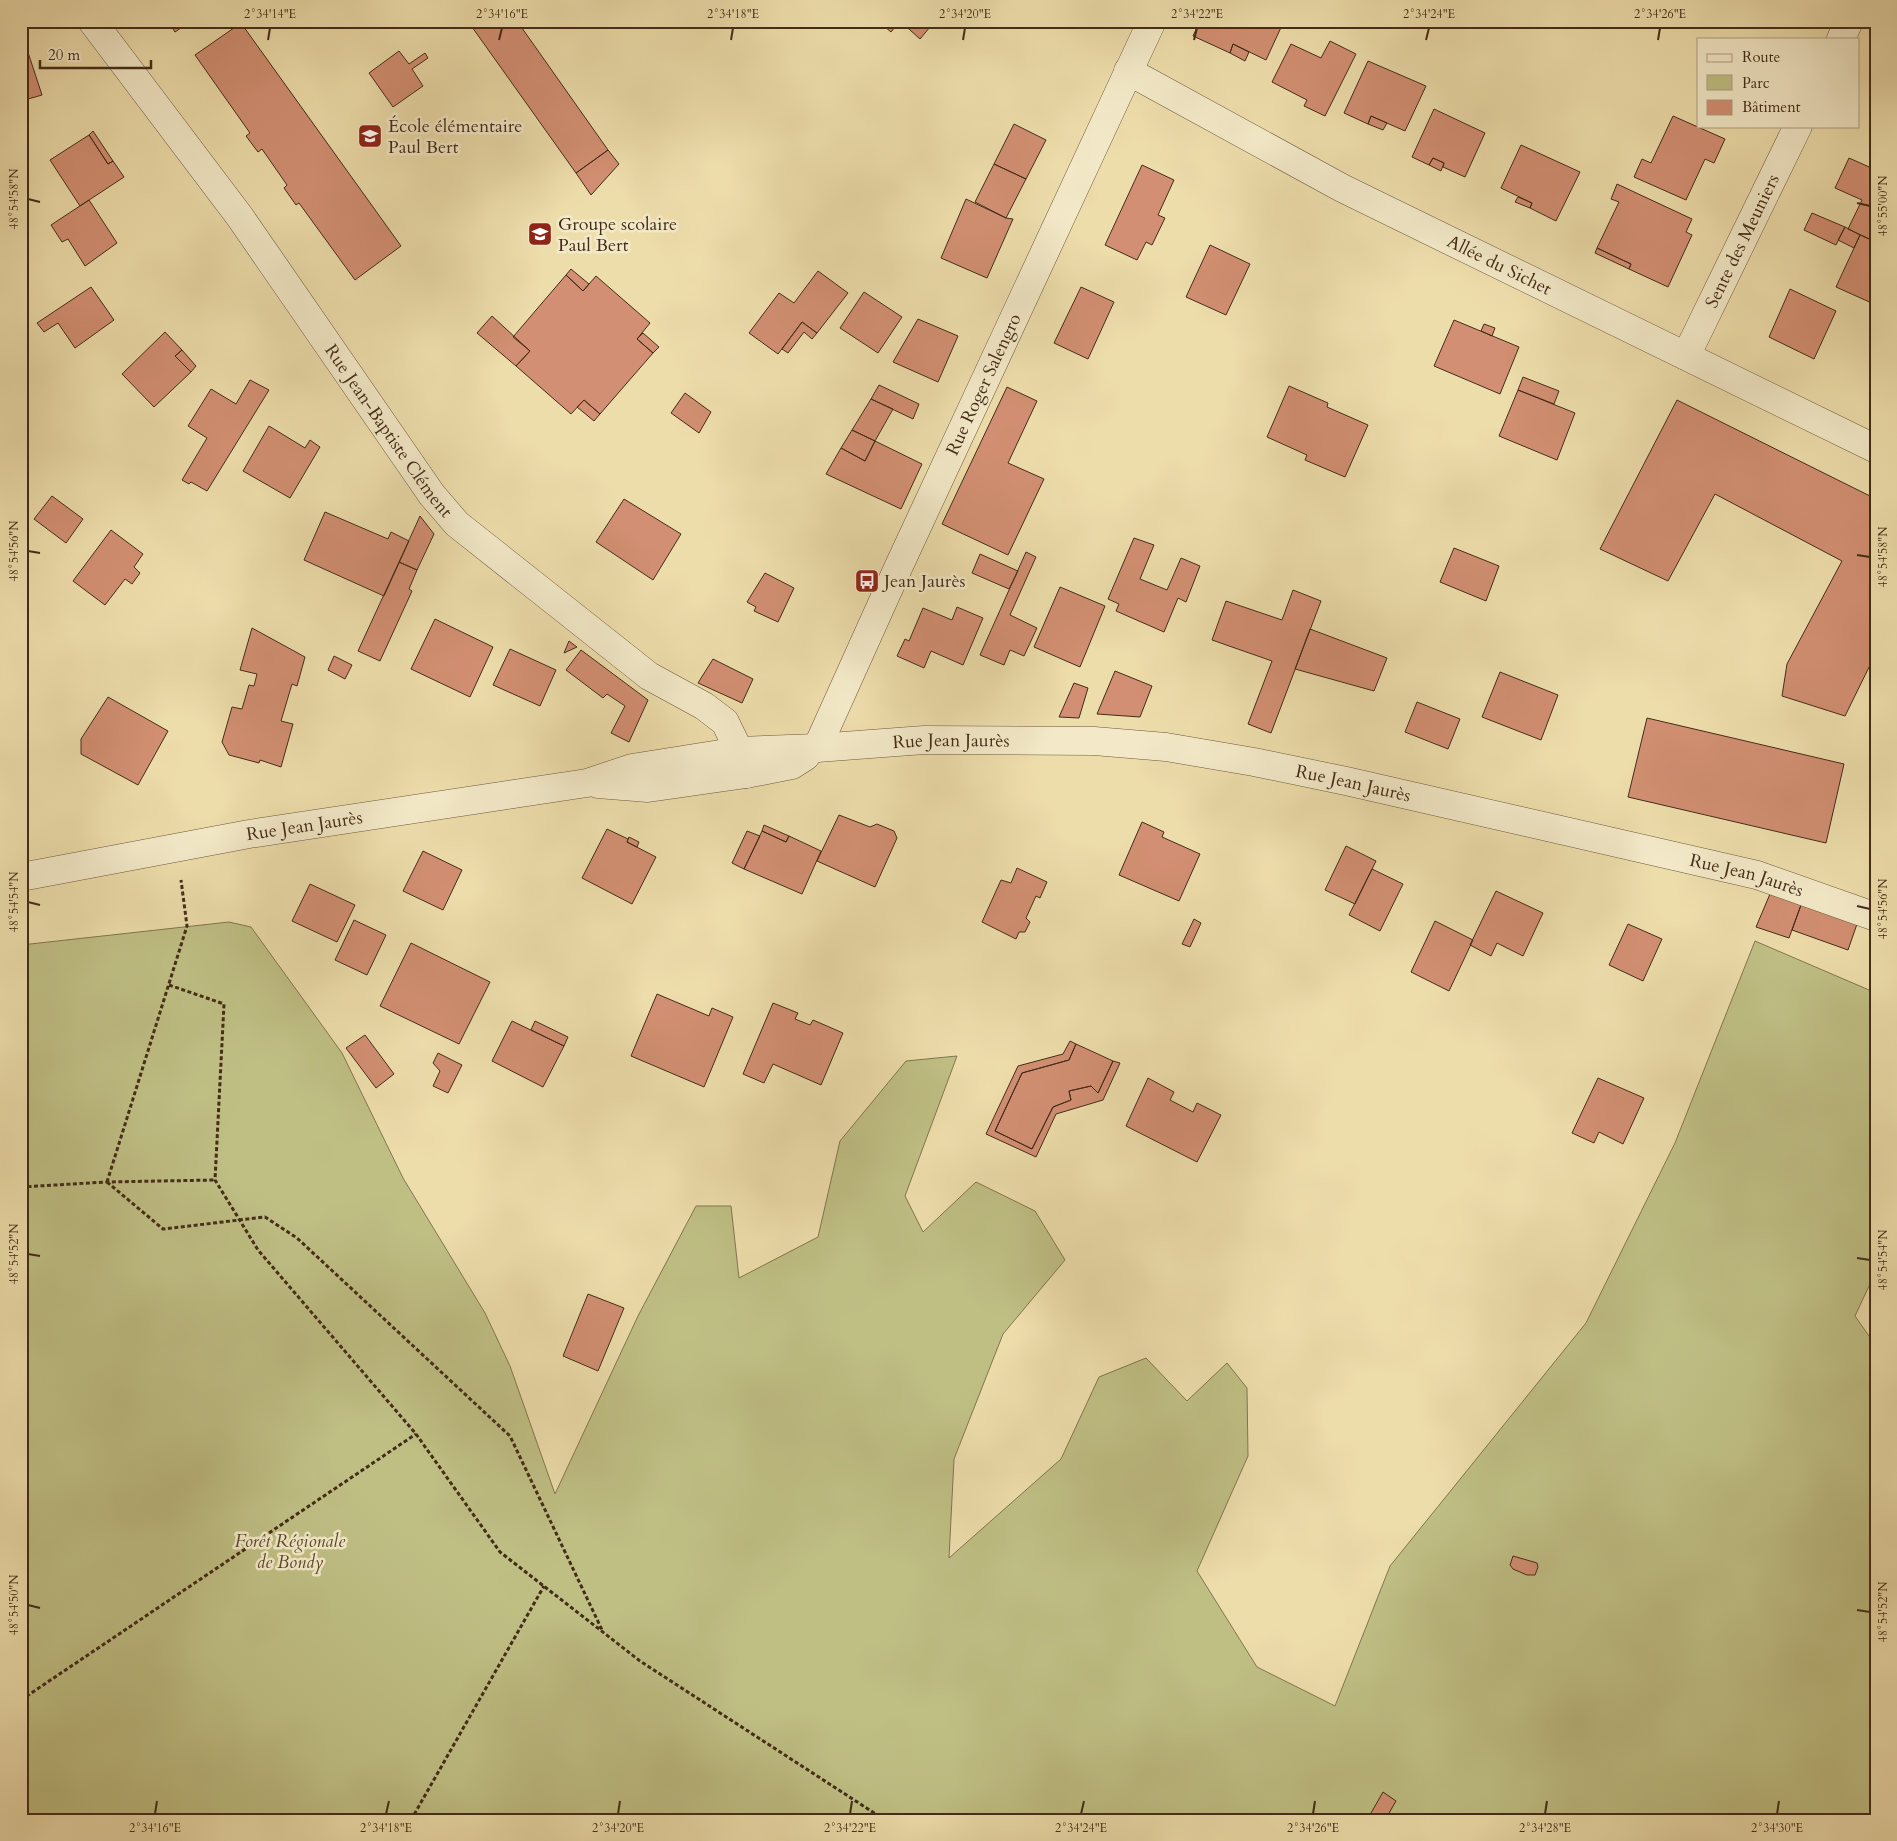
<svg xmlns="http://www.w3.org/2000/svg" width="1897" height="1841" font-family="Cardo,serif">
	<style>
		.green { fill: #bfbf84; stroke: #81764e }
		.building { fill: #d28f73; stroke: #432c18 }
		.lines { fill: none; stroke-linecap: round; stroke-linejoin: round }
		.minor-casing { stroke: #6e583d; stroke-width: 29 }
		.path { stroke: #432c18; stroke-width: 3; stroke-dasharray: 4 2.5; stroke-linecap: butt }
		.minor { stroke: #f3e9c8; stroke-width: 28 }
		.ticks { fill: none; stroke: #432c18; stroke-width: 2 }
		.labels { text-anchor: middle; dominant-baseline: central; stroke-width: 5; stroke-linejoin: round; paint-order: stroke }
		.poi-label { font-size: 18px; fill: #432c18; stroke: #f3e9c8; text-anchor: start }
		.street-label { font-size: 18px; fill: #432c18; stroke: #f3e9c8 }
		.park-label { font-size: 18px; font-style: italic; fill: #5c492e; stroke: #f3e9c8 }
		.neatline { fill: none; stroke: #432c18; stroke-width: 2 }
		.ticks-label { font-size: 12px; text-anchor: middle; fill: #432c18 }
	</style>
	<rect width="100%" height="100%" fill="#edddab"/>
	<filter id="stains"><feTurbulence type="fractalNoise" baseFrequency=".004" numOctaves="4"/><feColorMatrix values="0 0 0 0 .2 0 0 0 0 .09 0 0 0 0 .02 0 0 0 .5 -.17"/></filter>
	<radialGradient id="worn" r=".72"><stop offset=".6" stop-color="#630" stop-opacity="0"/><stop offset="1" stop-color="#630" stop-opacity=".3"/></radialGradient>
	<path class="green" d="M 229,922 L 251,927 L 342,1053 L 403,1178 L 485,1313 L 510,1366 L 555,1494 L 638,1316 L 696,1206 L 731,1206 L 739,1278 L 818,1237 L 840,1141 L 906,1061 L 957,1056 L 905,1196 L 923,1232 L 976,1182 L 1035,1211 L 1065,1260 L 1003,1334 L 954,1459 L 949,1558 L 1061,1459 L 1099,1377 L 1146,1358 L 1187,1401 L 1227,1363 L 1247,1388 L 1248,1456 L 1197,1571 L 1257,1667 L 1335,1706 L 1390,1566 L 1586,1323 L 1675,1143 L 1755,941 L 1876,993 L 1876,1271 L 1855,1316 L 1876,1346 L 1876,1820 L 21,1820 L 21,945 Z"/>
	<path class="building" d="M 168,21 L 191,21 L 175,32 Z
		M 481,21 L 517,21 L 608,150 L 576,173 L 472,27 Z
		M 878,21 L 935,21 L 920,39 L 900,21 L 891,32 Z
		M 1200,21 L 1284,21 L 1266,60 L 1233,44 L 1230,53 L 1193,36 Z
		M 241,23 L 401,246 L 355,280 L 299,203 L 296,205 L 284,188 L 287,185 L 262,149 L 258,152 L 246,136 L 250,133 L 195,55 Z
		M 21,31 L 42,95 L 21,101 Z
		M 1330,41 L 1356,54 L 1325,116 L 1304,106 L 1307,100 L 1272,82 L 1291,44 L 1321,58 Z
		M 1233,44 L 1249,52 L 1245,61 L 1230,53 Z
		M 399,51 L 409,64 L 425,53 L 428,58 L 412,69 L 423,86 L 393,107 L 369,73 Z
		M 1368,61 L 1426,86 L 1405,131 L 1371,116 L 1368,124 L 1344,113 Z
		M 1434,109 L 1485,133 L 1465,177 L 1443,167 L 1444,163 L 1433,158 L 1429,165 L 1412,157 Z
		M 1371,116 L 1387,123 L 1383,130 L 1368,124 Z
		M 1673,116 L 1725,139 L 1714,163 L 1705,159 L 1686,200 L 1634,177 L 1642,159 L 1651,163 Z
		M 1014,124 L 1046,140 L 1026,179 L 994,164 Z
		M 93,131 L 113,161 L 108,164 L 89,135 Z
		M 89,135 L 108,164 L 113,161 L 124,177 L 80,206 L 50,160 Z
		M 1521,145 L 1580,172 L 1556,221 L 1530,208 L 1532,203 L 1501,188 Z
		M 608,150 L 619,164 L 591,195 L 576,173 Z
		M 1433,158 L 1444,163 L 1441,171 L 1429,165 Z
		M 1849,158 L 1876,170 L 1876,242 L 1848,229 L 1862,200 L 1835,188 Z
		M 994,164 L 1026,179 L 1006,218 L 975,202 Z
		M 1142,165 L 1174,180 L 1158,215 L 1165,218 L 1152,245 L 1146,242 L 1137,260 L 1105,245 Z
		M 1617,184 L 1692,219 L 1686,232 L 1692,235 L 1668,287 L 1629,269 L 1631,264 L 1597,248 L 1619,202 L 1611,199 Z
		M 1518,197 L 1532,203 L 1530,208 L 1515,202 Z
		M 966,199 L 1006,218 L 1013,219 L 987,278 L 941,258 Z
		M 89,200 L 117,243 L 85,266 L 68,239 L 62,242 L 51,225 Z
		M 1812,213 L 1845,227 L 1836,245 L 1804,230 Z
		M 1845,227 L 1860,235 L 1854,248 L 1838,240 Z
		M 1860,235 L 1876,242 L 1876,305 L 1836,287 Z
		M 1210,245 L 1250,264 L 1226,315 L 1186,297 Z
		M 1597,248 L 1631,264 L 1629,269 L 1595,253 Z
		M 571,269 L 589,284 L 583,291 L 566,275 Z
		M 818,271 L 848,293 L 817,333 L 802,322 L 778,354 L 749,333 L 779,293 L 794,303 Z
		M 566,275 L 583,291 L 596,276 L 650,323 L 637,339 L 653,353 L 600,414 L 584,400 L 571,414 L 516,366 L 530,351 L 513,337 Z
		M 91,287 L 114,320 L 75,348 L 58,323 L 44,332 L 37,323 Z
		M 1081,287 L 1114,302 L 1088,359 L 1054,343 Z
		M 1790,289 L 1836,311 L 1814,359 L 1769,337 Z
		M 864,292 L 902,317 L 878,353 L 840,328 Z
		M 492,316 L 530,351 L 516,366 L 477,333 Z
		M 918,319 L 958,336 L 938,382 L 893,362 Z
		M 1454,320 L 1519,347 L 1500,394 L 1434,366 Z
		M 802,322 L 817,333 L 812,339 L 804,332 L 788,353 L 782,349 Z
		M 1484,324 L 1495,328 L 1492,336 L 1481,331 Z
		M 165,332 L 182,350 L 175,356 L 191,372 L 154,407 L 122,374 Z
		M 643,333 L 659,347 L 653,353 L 637,339 Z
		M 182,350 L 196,366 L 191,372 L 175,356 Z
		M 1523,377 L 1559,391 L 1554,404 L 1518,390 Z
		M 250,380 L 269,390 L 207,491 L 191,482 L 189,484 L 182,480 L 207,438 L 188,426 L 211,389 L 236,404 Z
		M 879,385 L 919,404 L 913,419 L 871,399 Z
		M 1289,386 L 1328,403 L 1327,407 L 1368,425 L 1345,477 L 1305,460 L 1307,455 L 1267,437 Z
		M 1007,387 L 1037,401 L 1008,463 L 1044,479 L 1008,555 L 942,524 Z
		M 1518,390 L 1575,413 L 1557,460 L 1499,436 Z
		M 685,393 L 711,412 L 699,433 L 671,413 Z
		M 871,399 L 893,409 L 875,441 L 852,430 Z
		M 584,400 L 600,414 L 594,421 L 577,407 Z
		M 1677,400 L 1876,499 L 1876,653 L 1845,716 L 1782,696 L 1787,664 L 1842,561 L 1715,494 L 1668,581 L 1600,549 Z
		M 269,426 L 305,448 L 310,440 L 320,447 L 290,498 L 243,471 Z
		M 852,430 L 875,441 L 865,461 L 841,448 Z
		M 875,441 L 922,464 L 901,509 L 826,474 L 841,448 L 865,461 Z
		M 52,496 L 83,519 L 66,543 L 34,519 Z
		M 624,499 L 681,534 L 653,580 L 596,542 Z
		M 325,512 L 388,539 L 391,532 L 409,541 L 384,596 L 304,560 Z
		M 420,516 L 434,534 L 417,570 L 399,562 Z
		M 111,530 L 143,554 L 134,567 L 140,573 L 132,584 L 125,579 L 105,605 L 73,581 Z
		M 1134,538 L 1154,545 L 1140,579 L 1167,590 L 1181,558 L 1200,566 L 1186,602 L 1178,598 L 1164,632 L 1116,611 L 1119,604 L 1108,599 Z
		M 1454,548 L 1499,566 L 1486,601 L 1440,582 Z
		M 1026,552 L 1036,557 L 1010,615 L 1037,628 L 1024,656 L 1010,650 L 1004,665 L 980,655 Z
		M 980,554 L 1018,571 L 1009,589 L 972,573 Z
		M 399,562 L 417,570 L 409,589 L 412,591 L 380,661 L 358,651 Z
		M 765,573 L 794,588 L 778,622 L 754,611 L 756,607 L 747,602 Z
		M 1060,587 L 1105,606 L 1080,667 L 1034,647 Z
		M 1293,590 L 1321,601 L 1271,733 L 1248,724 L 1272,661 L 1212,640 L 1226,601 L 1282,620 Z
		M 957,607 L 983,618 L 963,665 L 931,651 L 924,668 L 897,656 L 905,639 L 909,641 L 923,608 L 952,620 Z
		M 435,619 L 493,647 L 470,697 L 411,669 Z
		M 252,628 L 305,657 L 297,686 L 292,684 L 281,721 L 293,724 L 281,767 L 260,760 L 259,763 L 229,755 L 222,742 L 232,707 L 242,709 L 249,685 L 254,686 L 257,674 L 240,670 Z
		M 1310,629 L 1387,658 L 1374,691 L 1295,669 Z
		M 569,641 L 577,647 L 564,653 Z
		M 510,649 L 556,670 L 540,706 L 493,685 Z
		M 581,650 L 648,700 L 629,742 L 611,733 L 625,706 L 607,694 L 603,698 L 566,670 Z
		M 334,656 L 352,665 L 345,679 L 328,670 Z
		M 713,659 L 753,679 L 742,703 L 698,683 Z
		M 1115,671 L 1152,686 L 1140,717 L 1097,714 Z
		M 1500,672 L 1558,695 L 1541,740 L 1482,717 Z
		M 1074,683 L 1088,688 L 1079,718 L 1059,717 Z
		M 108,697 L 168,731 L 138,785 L 81,754 L 81,739 Z
		M 1417,702 L 1460,719 L 1448,749 L 1405,732 Z
		M 1647,718 L 1844,764 L 1826,843 L 1628,797 Z
		M 839,815 L 870,827 L 877,824 L 894,831 L 897,838 L 875,887 L 817,861 Z
		M 1142,822 L 1164,832 L 1162,837 L 1200,854 L 1179,901 L 1119,875 Z
		M 764,825 L 789,836 L 786,842 L 762,831 Z
		M 607,829 L 628,839 L 627,842 L 656,857 L 632,904 L 582,878 Z
		M 747,831 L 760,836 L 744,869 L 732,863 Z
		M 762,831 L 786,842 L 789,836 L 821,851 L 802,894 L 744,869 Z
		M 629,837 L 639,842 L 637,847 L 627,842 Z
		M 1346,846 L 1376,861 L 1355,904 L 1325,890 Z
		M 423,851 L 462,870 L 443,910 L 403,891 Z
		M 1017,868 L 1047,882 L 1040,898 L 1036,896 L 1026,918 L 1030,922 L 1025,932 L 1019,932 L 1016,939 L 982,922 L 1001,880 L 1011,883 Z
		M 1372,869 L 1403,884 L 1380,931 L 1349,915 Z
		M 310,884 L 355,905 L 337,942 L 292,921 Z
		M 1496,891 L 1543,913 L 1523,956 L 1497,943 L 1491,956 L 1470,945 Z
		M 1770,894 L 1801,905 L 1789,938 L 1756,927 Z
		M 1801,905 L 1857,924 L 1848,950 L 1792,930 Z
		M 1194,919 L 1201,923 L 1190,947 L 1182,944 Z
		M 354,920 L 386,935 L 367,975 L 335,960 Z
		M 1435,921 L 1473,940 L 1449,991 L 1411,972 Z
		M 1628,924 L 1662,939 L 1643,981 L 1609,965 Z
		M 411,943 L 490,982 L 459,1044 L 380,1006 Z
		M 657,994 L 709,1016 L 712,1008 L 733,1017 L 704,1087 L 631,1056 Z
		M 773,1003 L 798,1013 L 795,1019 L 810,1025 L 813,1020 L 843,1033 L 821,1085 L 773,1064 L 764,1083 L 743,1074 Z
		M 512,1021 L 564,1046 L 543,1087 L 492,1061 Z
		M 535,1021 L 568,1037 L 564,1046 L 531,1030 Z
		M 365,1035 L 394,1074 L 376,1088 L 346,1048 Z
		M 1070,1041 L 1076,1044 L 1069,1060 L 1022,1073 L 995,1131 L 1032,1149 L 1053,1107 L 1071,1100 L 1069,1091 L 1091,1086 L 1098,1093 L 1113,1061 L 1120,1063 L 1103,1100 L 1056,1114 L 1036,1157 L 986,1134 L 1018,1066 L 1063,1054 Z
		M 1076,1044 L 1113,1061 L 1098,1093 L 1091,1086 L 1069,1091 L 1071,1100 L 1053,1107 L 1032,1149 L 995,1131 L 1022,1073 L 1069,1060 Z
		M 438,1053 L 462,1065 L 448,1093 L 433,1086 L 440,1071 L 433,1063 Z
		M 1148,1078 L 1174,1092 L 1170,1100 L 1193,1112 L 1197,1103 L 1221,1115 L 1197,1162 L 1126,1126 Z
		M 1598,1078 L 1644,1098 L 1623,1144 L 1599,1132 L 1594,1143 L 1572,1133 Z
		M 588,1294 L 624,1308 L 598,1371 L 563,1356 Z
		M 1513,1556 L 1537,1563 L 1538,1567 L 1535,1575 L 1527,1575 L 1513,1569 L 1510,1565 Z
		M 1383,1792 L 1396,1801 L 1385,1820 L 1367,1820 Z"/>
	<g class="lines">
		<defs>
			<g id="minor">
				<path id="s1" d="M 92,21 L 240,217 L 432,495 L 457,524 L 649,676 L 704,706 L 725,722 L 739,751 L 746,774"/>
				<path d="M 1841,39 L 1849,21"/>
				<path id="s2" d="M 1128,71 L 1342,188 L 1876,449"/>
				<path id="s3" d="M 1686,356 L 1798,126"/>
				<path id="s4" d="M 817,748 L 898,568 L 1152,21"/>
				<path d="M 598,784 L 648,788 L 746,774 L 792,765 L 806,756"/>
				<path id="s5" d="M 21,877 L 249,834 L 587,783 L 632,768 L 739,751 L 817,748 L 924,740 L 1094,741 L 1166,747 L 1254,762 L 1346,781 L 1757,875 L 1876,917"/>
			</g>
		</defs>
		<use href="#minor" class="minor-casing"/>
		<path class="path" d="M 169,985 L 224,1004 L 215,1180 L 258,1250 L 416,1434 L 500,1552 L 640,1661 L 885,1820
			M 107,1182 L 163,1229 L 265,1217 L 297,1238 L 510,1436 L 603,1632
			M 107,1182 L 187,926 L 181,880
			M 21,1187 L 107,1182 L 215,1180
			M 21,1700 L 416,1434
			M 411,1820 L 544,1586"/>
		<use href="#minor" class="minor"/>
	</g>
	<path class="ticks" d="M 268,40 L 270,28M 499,40 L 502,28M 731,40 L 733,28M 963,40 L 965,28M 1194,40 L 1197,28M 1426,40 L 1429,28M 1658,40 L 1660,28M 28,199 L 40,202M 1857,203 L 1870,206M 28,551 L 40,553M 1857,555 L 1870,557M 28,902 L 40,905M 1857,906 L 1870,909M 28,1254 L 40,1256M 1857,1258 L 1870,1260M 28,1605 L 40,1608M 1857,1610 L 1870,1612M 155,1814 L 157,1801M 386,1814 L 389,1801M 618,1814 L 620,1801M 850,1814 L 852,1801M 1081,1814 L 1084,1801M 1313,1814 L 1315,1801M 1545,1814 L 1547,1801M 1777,1814 L 1779,1801"/>
	<defs>
		<symbol id="school-square" viewBox="-11 -11 22 22"><rect x="-9" y="-9" width="18" height="18" rx="4" fill="#8f2418" stroke="#f3e9c8"/><path d="M0-5L7-2L0 1L-7-2ZM-4 1L0 2.5L4 1V4Q0 6-4 4Z" fill="#fff"/></symbol>
		<symbol id="bus-square" viewBox="-11 -11 22 22"><rect x="-9" y="-9" width="18" height="18" rx="4" fill="#8f2418" stroke="#f3e9c8"/><path d="M-5-6H5V4H4V6H2V4H-2V6H-4V4H-5ZM-3.5-4V0h7V-4ZM-3.5 1.2v1.5H-2V1.2ZM2 1.2v1.5H3.5V1.2Z" fill="#fff"/></symbol>
	</defs>
	<g fill-rule="evenodd">
		<use href="#school-square" x="356" y="122" width="28" height="28"/>
		<use href="#school-square" x="526" y="220" width="28" height="28"/>
		<use href="#bus-square" x="853" y="567" width="28" height="28"/>
	</g>
	<g class="labels">
		<g class="poi-label">
			<text x="388" y="126">École élémentaire<tspan x="388" dy="21">Paul Bert</tspan></text>
			<text x="558" y="224">Groupe scolaire<tspan x="558" dy="21">Paul Bert</tspan></text>
			<text x="884" y="581">Jean Jaurès</text>
		</g>
		<g class="street-label">
			<text stroke="none"><textPath href="#s3" startOffset="128">Sente des Meuniers</textPath></text>
			<text stroke="none"><textPath href="#s2" startOffset="419">Allée du Sichet</textPath></text>
			<text stroke="none"><textPath href="#s4" startOffset="400">Rue Roger Salengro</textPath></text>
			<text stroke="none"><textPath href="#s1" startOffset="506">Rue Jean-Baptiste Clément</textPath></text>
			<text stroke="none"><textPath href="#s5" startOffset="942">Rue Jean Jaurès</textPath></text>
			<text stroke="none"><textPath href="#s5" startOffset="1348">Rue Jean Jaurès</textPath></text>
			<text stroke="none"><textPath href="#s5" startOffset="288">Rue Jean Jaurès</textPath></text>
			<text stroke="none"><textPath href="#s5" startOffset="1752">Rue Jean Jaurès</textPath></text>
		</g>
		<g class="park-label">
			<text x="290" y="1541">Forêt Régionale<tspan x="290" dy="21">de Bondy</tspan></text>
		</g>
	</g>
	<rect width="1897" height="1841" fill="none" stroke="#edddab" stroke-width="55"/>
	<rect x="1697" y="38" width="162" height="90" fill="#f3e9c8" stroke="#ad9d82"/>
	<rect x="1707" y="54" width="25" height="8" fill="#f3e9c8" stroke="#ad9d82"/>
	<text x="1742" y="62" font-size="15" fill="#432c18">Route</text>
	<rect x="1707" y="75" width="25" height="15" fill="#bfbf84" stroke="#ad9d82"/>
	<text x="1742" y="88" font-size="15" fill="#432c18">Parc</text>
	<rect x="1707" y="100" width="25" height="15" fill="#d28f73" stroke="#ad9d82"/>
	<text x="1742" y="112" font-size="15" fill="#432c18">Bâtiment</text>
	<path d="M40 60v8h111v-8" fill="none" stroke="#432c18" stroke-width="2.5"/>
	<text x="48" y="60" font-size="15" fill="#432c18" stroke="#f3e9c8" stroke-width="4" paint-order="stroke">20 m</text>
	<rect x="28" y="28" width="1842" height="1786" class="neatline"/>
	<g class="ticks-label">
		<text x="270" y="18">2°34'14"E</text>
		<text x="502" y="18">2°34'16"E</text>
		<text x="733" y="18">2°34'18"E</text>
		<text x="965" y="18">2°34'20"E</text>
		<text x="1197" y="18">2°34'22"E</text>
		<text x="1429" y="18">2°34'24"E</text>
		<text x="1660" y="18">2°34'26"E</text>
		<text transform="translate(14 199) rotate(-90)" y="4">48°54'58"N</text>
		<text transform="translate(1883 206) rotate(-90)" y="4">48°55'00"N</text>
		<text transform="translate(14 551) rotate(-90)" y="4">48°54'56"N</text>
		<text transform="translate(1883 557) rotate(-90)" y="4">48°54'58"N</text>
		<text transform="translate(14 902) rotate(-90)" y="4">48°54'54"N</text>
		<text transform="translate(1883 909) rotate(-90)" y="4">48°54'56"N</text>
		<text transform="translate(14 1254) rotate(-90)" y="4">48°54'52"N</text>
		<text transform="translate(1883 1260) rotate(-90)" y="4">48°54'54"N</text>
		<text transform="translate(14 1605) rotate(-90)" y="4">48°54'50"N</text>
		<text transform="translate(1883 1612) rotate(-90)" y="4">48°54'52"N</text>
		<text x="155" y="1832">2°34'16"E</text>
		<text x="386" y="1832">2°34'18"E</text>
		<text x="618" y="1832">2°34'20"E</text>
		<text x="850" y="1832">2°34'22"E</text>
		<text x="1081" y="1832">2°34'24"E</text>
		<text x="1313" y="1832">2°34'26"E</text>
		<text x="1545" y="1832">2°34'28"E</text>
		<text x="1777" y="1832">2°34'30"E</text>
	</g>
	<rect width="100%" height="100%" filter="url(#stains)"/>
	<rect width="100%" height="100%" fill="url(#worn)"/>
</svg>
